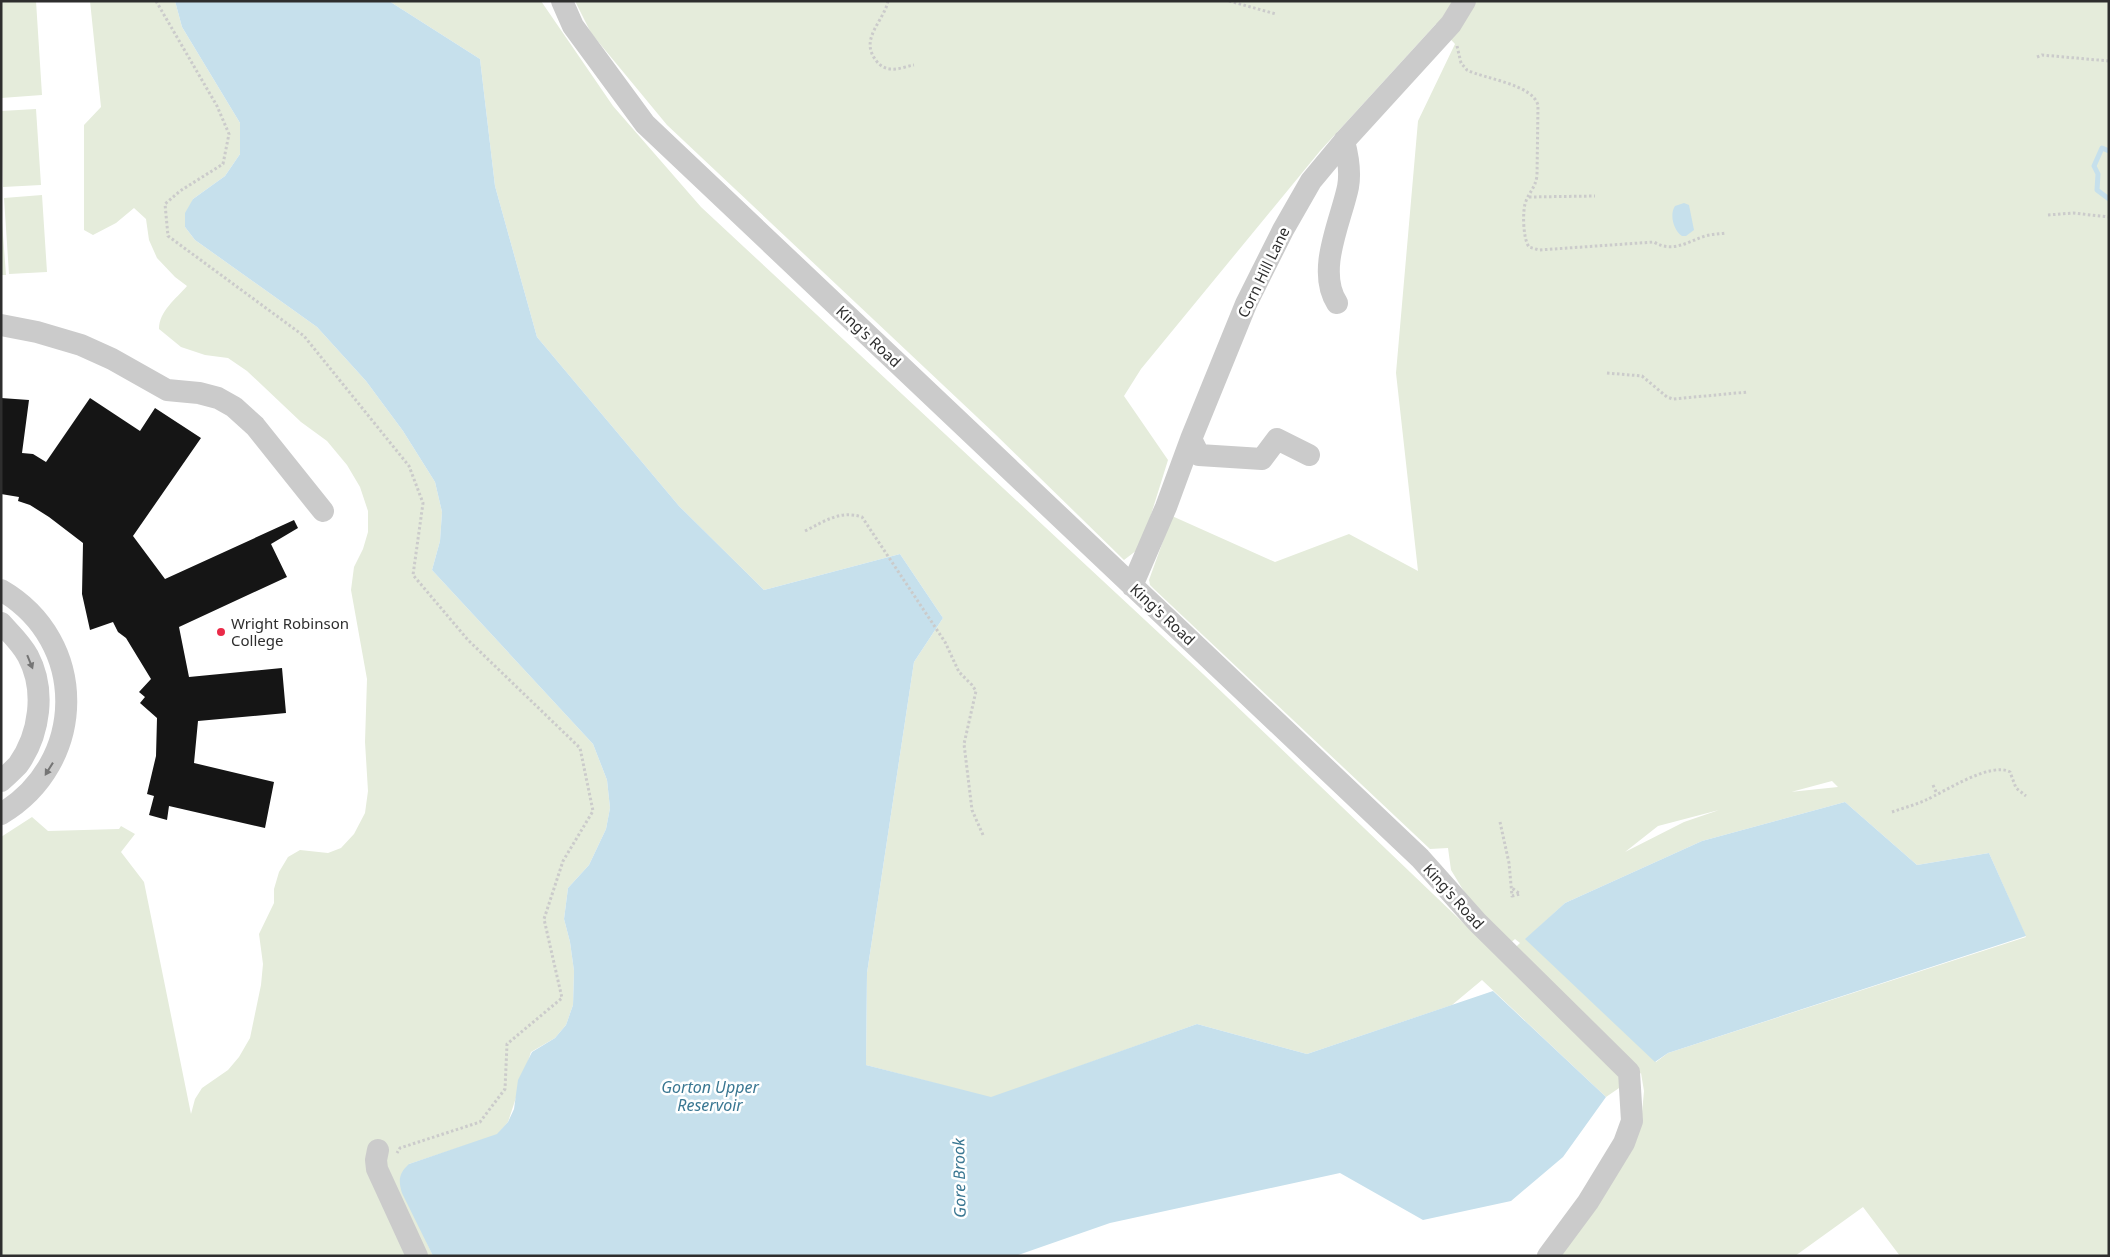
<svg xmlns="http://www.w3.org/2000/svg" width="2110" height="1257" font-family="'Noto Sans',sans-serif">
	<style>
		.green { fill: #e5ecdb; fill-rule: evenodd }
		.water { fill: #c6e0ec }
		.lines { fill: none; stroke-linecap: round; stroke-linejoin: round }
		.stream { stroke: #c6e0ec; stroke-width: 5 }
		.building { fill: #151515 }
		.path { stroke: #cbcbcb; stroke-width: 3; stroke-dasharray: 2.5 2.5; stroke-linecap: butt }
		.minor { stroke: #cbcbcb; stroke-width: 22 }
		.oneway { fill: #757575 }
		.poi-dot { fill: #ea2a48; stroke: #fff; stroke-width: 2 }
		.labels { text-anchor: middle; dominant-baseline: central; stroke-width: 5; stroke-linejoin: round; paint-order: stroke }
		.street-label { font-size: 15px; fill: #2e2e2e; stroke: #fff }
		.poi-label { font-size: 15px; fill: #2e2e2e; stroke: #fff; text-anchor: start }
		.water-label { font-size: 16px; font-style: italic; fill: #3a7792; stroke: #fff }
	</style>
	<rect width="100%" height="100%" fill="#fff"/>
	<path class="green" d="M 1,1 L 36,1 L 42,95 L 1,98 Z
		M 90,1 L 175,1 L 182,27 L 240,123 L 240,154 L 225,176 L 193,199 L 185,227 L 195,240 L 317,327 L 366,381 L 403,431 L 435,482 L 442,512 L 440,541 L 432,570 L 593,744 L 607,780 L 610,808 L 606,829 L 589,865 L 568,888 L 564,919 L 570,942 L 574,971 L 573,1005 L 566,1025 L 555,1038 L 531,1052 L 508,1122 L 497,1135 L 409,1164 L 427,1243 L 433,1256 L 1,1256 L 1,837 L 32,817 L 48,831 L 119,829 L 121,826 L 135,834 L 121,852 L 144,882 L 191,1114 L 195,1099 L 202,1088 L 228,1070 L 239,1057 L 250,1038 L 261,985 L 263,964 L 259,934 L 274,903 L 274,889 L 279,872 L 288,857 L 300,850 L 328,853 L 341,848 L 354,834 L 365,813 L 368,791 L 365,742 L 367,679 L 351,590 L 354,567 L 363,549 L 368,532 L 368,511 L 360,487 L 347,465 L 327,441 L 301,422 L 247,371 L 228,358 L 205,355 L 181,347 L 159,329 C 159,311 176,299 187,286 L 175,277 L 157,258 L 149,240 L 146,219 L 134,208 L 116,223 L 93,235 L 84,230 L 84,125 L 101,107 Z
		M 389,1 L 541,1 L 613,106 L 701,207 L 1203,674 L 1502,960 L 1520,943 L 1515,939 L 1507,946 L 1471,903 L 1451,870 L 1448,848 L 1430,849 L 1154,589 L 1150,585 L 1149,580 L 1172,516 L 1275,562 L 1349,534 L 1418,571 L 1396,373 L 1418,121 L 1455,44 L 1436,24 L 1320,151 L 1141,369 L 1124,396 L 1168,460 L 1141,547 L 1124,560 L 994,433 L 667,125 L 591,33 L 575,1 L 2109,1 L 2109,1256 L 1900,1256 L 1863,1207 L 1795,1256 L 1557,1256 L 1642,1113 L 1644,1091 L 1641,1073 L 1606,1097 L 1482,980 L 1452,1005 L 1307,1054 L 1197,1024 L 991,1098 L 866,1065 L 867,973 L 914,662 L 943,618 L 900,554 L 764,590 L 679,506 L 537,337 L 495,186 L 480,59 ZM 1832,781 L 1838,787 L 1790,792 L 1791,792 ZM 1845,802 L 1917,865 L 1989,853 L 2026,937 L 1668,1053 L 1656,1062 L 1526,939 L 1565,903 L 1702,841 ZM 1719,810 L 1684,822 L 1625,852 L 1658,826 Z
		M 36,109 L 41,185 L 3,187 L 1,111 Z
		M 42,195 L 47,272 L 9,274 L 4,198 Z
		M 1,208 L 6,275 L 1,275 Z"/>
	<path class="water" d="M 175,1 L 389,1 L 480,59 L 495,186 L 537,337 L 679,506 L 764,590 L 900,554 L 943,618 L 914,662 L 867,973 L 866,1065 L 991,1097 L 1197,1024 L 1307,1054 L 1493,991 L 1606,1097 L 1563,1157 L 1511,1201 L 1423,1220 L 1340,1173 L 1110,1223 L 1015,1256 L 433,1256 L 402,1193 C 398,1180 399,1173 409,1164 L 497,1134 L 508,1122 L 514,1109 L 518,1080 L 532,1052 L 555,1038 L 566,1025 L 573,1005 L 574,971 L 570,942 L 564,919 L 568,888 L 589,865 L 606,829 L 610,808 L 607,780 L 593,744 L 432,570 L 440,541 L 442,512 L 435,482 L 403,431 L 366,381 L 317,327 L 195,240 L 185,227 L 185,213 L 193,199 L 225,176 L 240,154 L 240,123 L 182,27 Z
		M 1684,203 L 1689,205 L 1694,230 L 1686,236 L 1682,236 C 1674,231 1669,215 1675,206 Z
		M 1845,802 L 1917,865 L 1989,853 L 2026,936 L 1668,1053 L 1655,1062 L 1525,939 L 1565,903 L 1702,841 Z"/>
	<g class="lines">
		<path class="stream" d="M 2109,151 L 2102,148 L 2094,166 L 2098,174 L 2097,190 L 2109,199"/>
	</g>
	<path class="building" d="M 1,398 L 29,400 L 22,453 L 33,454 L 46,462 L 90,398 L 140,431 L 155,408 L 201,438 L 133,536 L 165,579 L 294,520 L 298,528 L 271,544 L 287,577 L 179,627 L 189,677 L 282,668 L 286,713 L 198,721 L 194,763 L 274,782 L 265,828 L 169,806 L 167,820 L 149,815 L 154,796 L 147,794 L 156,756 L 157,718 L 140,703 L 145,697 L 139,692 L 151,679 L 126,638 L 118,632 L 113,622 L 90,630 L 82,594 L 83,543 L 49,517 L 30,505 L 18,501 L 19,497 L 1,494 Z"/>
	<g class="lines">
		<path class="path" d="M 156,1 L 217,106 L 229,134 L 223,164 L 180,191 L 165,204 L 168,236 L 304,336 L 409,466 L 423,503 L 413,575 L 468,640 L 580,748 L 593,811 L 563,861 L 544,919 L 562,998 L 507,1044 L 505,1089 L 480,1122 L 400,1148 L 397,1153
			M 888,1 C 884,21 860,38 875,59 C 878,64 884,69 891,69 C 898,70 907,66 914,65
			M 1229,1 L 1276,14
			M 1457,46 L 1461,63 L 1467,70 C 1485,79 1532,84 1538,105 L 1537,176 C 1535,188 1530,191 1526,201 C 1522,210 1523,239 1529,247 L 1539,250 L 1654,242 C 1673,253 1687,242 1705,236 C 1712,234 1719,234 1726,233
			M 2037,57 L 2042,55 L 2109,61
			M 1529,197 L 1595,196
			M 2048,215 L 2073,213 L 2109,217
			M 1607,373 L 1642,376 L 1667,397 L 1673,399 L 1748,392
			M 805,531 C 825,521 840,510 862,517 L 945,642 L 959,672 L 972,685 L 976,691 L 964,744 L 972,810 L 983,835
			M 1933,785 L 1937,794
			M 1892,812 C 1903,808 1915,805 1926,800 C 1944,792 1991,761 2010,772 L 2016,788 L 2026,796
			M 1500,822 L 1509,863 L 1512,896 L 1520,894 L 1512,888"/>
		<path class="minor" d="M 562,1 L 573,26 L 645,124 L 1420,858 L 1477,922 L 1629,1072 L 1632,1121 L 1624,1143 L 1588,1202 L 1548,1256
			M 1337,303 C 1316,270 1341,221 1348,187 C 1351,171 1348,156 1344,141
			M 1,325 L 37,332 L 81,345 L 112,359 L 167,390 L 199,393 L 218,398 L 234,407 L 255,426 L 323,511
			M 1191,439 L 1199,455 L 1262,459 L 1277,439 L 1309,455
			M 1132,586 L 1166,507 L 1191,439 L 1246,304 L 1283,230 L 1311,181 L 1346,139 L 1451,24 L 1465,1
			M 1,590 C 89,641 87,763 1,814
			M 1,623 C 11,634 21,643 28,656 C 46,690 40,734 18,765 C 13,770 7,776 1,781
			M 378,1150 L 376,1160 L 377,1169 L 417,1256"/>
	</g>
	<defs><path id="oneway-solid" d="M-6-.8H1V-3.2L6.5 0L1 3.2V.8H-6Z" transform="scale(1.25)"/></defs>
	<g class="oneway">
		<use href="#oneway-solid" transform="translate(30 662) rotate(68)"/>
		<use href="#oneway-solid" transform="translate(49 769) rotate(122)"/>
	</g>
	<circle class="poi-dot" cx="221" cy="632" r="5"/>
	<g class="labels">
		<g class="street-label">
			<text transform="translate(1263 272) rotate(-64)">Corn Hill Lane</text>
			<text transform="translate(869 336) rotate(43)">King's Road</text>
			<text transform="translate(1163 614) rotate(43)">King's Road</text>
			<text transform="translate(1454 896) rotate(48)">King's Road</text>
		</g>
		<g class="poi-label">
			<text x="231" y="623">Wright Robinson<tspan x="231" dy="17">College</tspan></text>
		</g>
		<g class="water-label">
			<text x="710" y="1087">Gorton Upper<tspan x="710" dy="18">Reservoir</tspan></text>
			<text transform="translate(959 1178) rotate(-91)">Gore Brook</text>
		</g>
	</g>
	<rect width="2110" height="1257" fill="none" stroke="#2e2e2e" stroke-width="5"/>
</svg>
